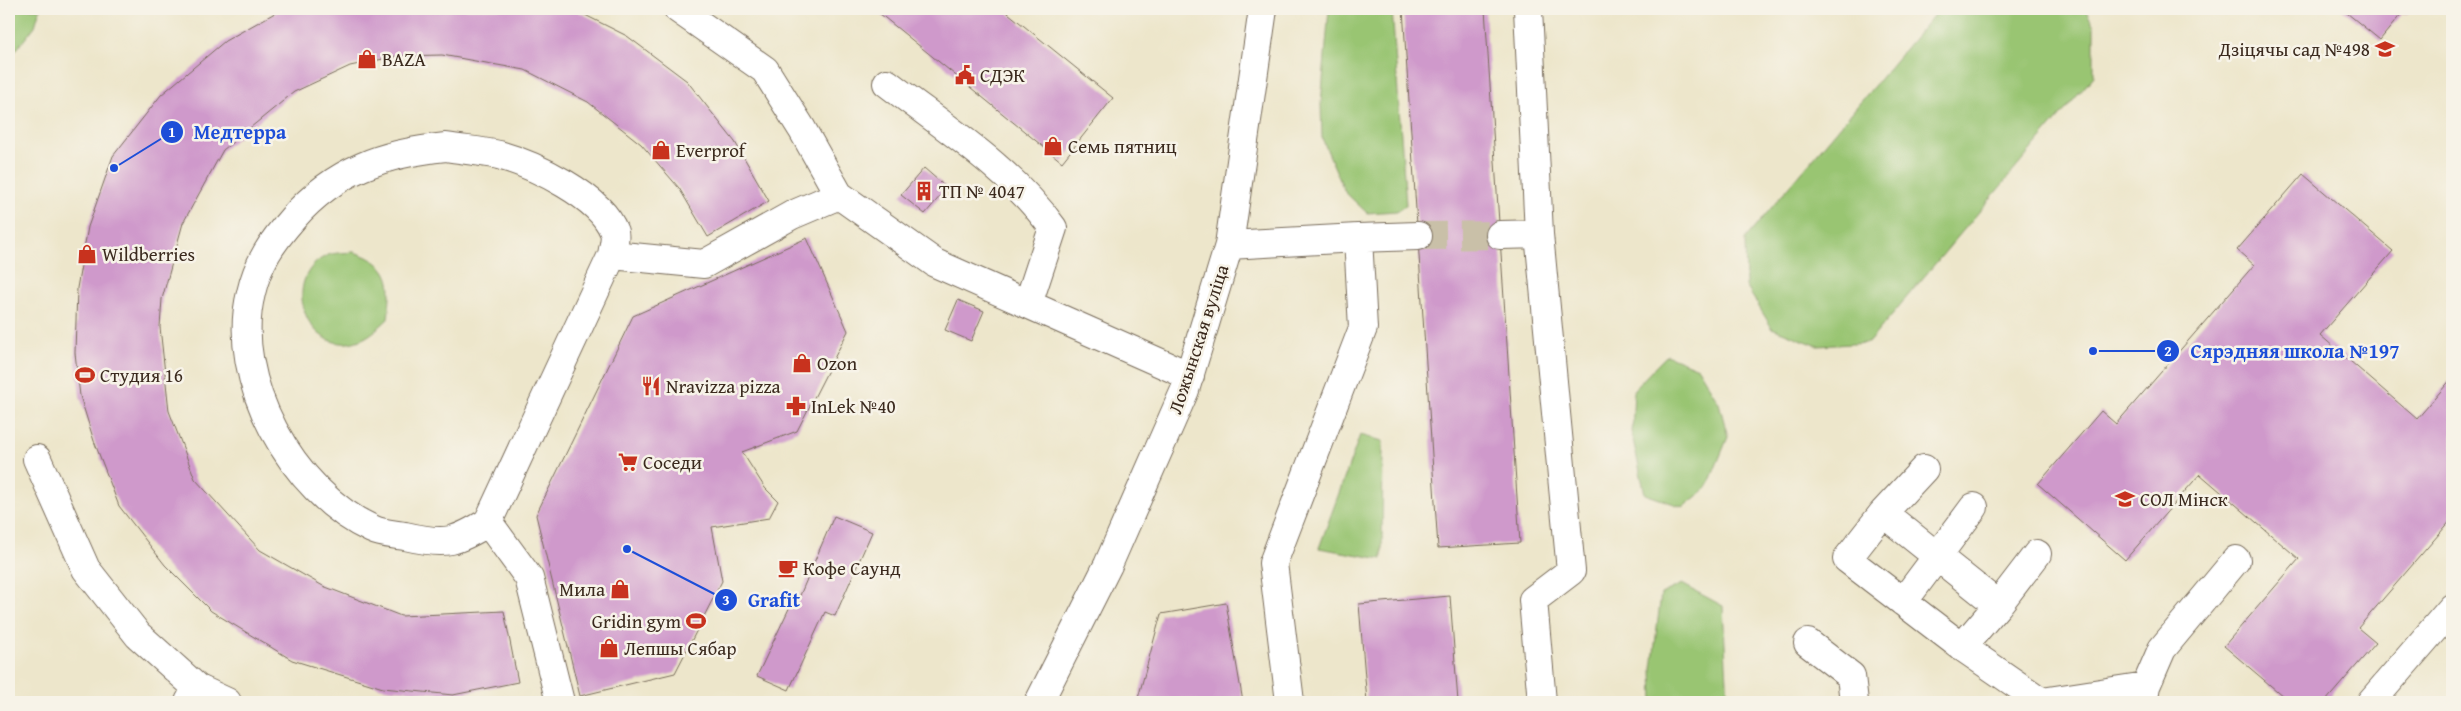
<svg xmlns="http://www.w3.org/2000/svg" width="2461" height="711" font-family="'Gentium Book Plus',serif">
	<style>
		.green { fill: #99c572; stroke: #6a7848 }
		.building { fill: #cf99cb }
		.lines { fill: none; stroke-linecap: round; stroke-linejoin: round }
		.minor-tunnel { stroke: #c9c0a8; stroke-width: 28; stroke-dasharray: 28 14; stroke-linecap: butt }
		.minor-casing { stroke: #796c5b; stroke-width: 30 }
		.minor { stroke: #fff; stroke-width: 28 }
		.labels { text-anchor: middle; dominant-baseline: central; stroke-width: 5; stroke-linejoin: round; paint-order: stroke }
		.poi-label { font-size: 19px; fill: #3b2a1e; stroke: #f7f3e8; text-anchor: start }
		.street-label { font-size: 19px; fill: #3b2a1e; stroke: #f7f3e8 }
		.leader { fill: none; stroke: #1d4ed8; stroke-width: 2 }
		.callout-dot { fill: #1d4ed8; stroke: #f7f3e8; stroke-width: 2 }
		.mark-label { font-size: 15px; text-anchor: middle; font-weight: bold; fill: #fff }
		.callout-label { font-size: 20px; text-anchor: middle; font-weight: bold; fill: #1d4ed8; stroke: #f7f3e8; stroke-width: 5; stroke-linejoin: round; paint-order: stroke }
	</style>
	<rect width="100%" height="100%" fill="#f7f3e8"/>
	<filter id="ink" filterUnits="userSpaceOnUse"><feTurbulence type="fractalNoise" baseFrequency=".02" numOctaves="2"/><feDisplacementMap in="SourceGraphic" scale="10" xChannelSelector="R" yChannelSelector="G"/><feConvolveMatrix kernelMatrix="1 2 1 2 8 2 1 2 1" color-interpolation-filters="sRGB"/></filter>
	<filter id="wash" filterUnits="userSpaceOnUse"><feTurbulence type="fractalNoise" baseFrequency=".0096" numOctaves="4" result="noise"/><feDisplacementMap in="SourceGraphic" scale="20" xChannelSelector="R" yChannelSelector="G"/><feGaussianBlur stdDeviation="1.12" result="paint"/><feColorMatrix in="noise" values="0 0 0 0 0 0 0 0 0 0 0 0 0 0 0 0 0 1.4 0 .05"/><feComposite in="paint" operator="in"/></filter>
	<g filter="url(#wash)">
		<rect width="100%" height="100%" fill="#ede6cb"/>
		<path class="green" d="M 9,9 L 40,9 L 35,26 L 9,59 Z
			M 1329,9 L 1392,9 L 1406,205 L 1397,211 L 1367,213 L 1345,192 L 1322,138 L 1321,104 Z
			M 1939,9 L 2085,9 L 2094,26 L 2094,76 L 1868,343 L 1818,346 L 1772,328 L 1746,286 L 1745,239 Z
			M 354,252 C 394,265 392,283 388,319 C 378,328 370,337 357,341 C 309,357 279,282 324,257 C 332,252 345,253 354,252 Z
			M 1667,355 L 1698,368 L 1719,403 L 1728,437 L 1707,488 L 1683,507 L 1645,494 L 1632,435 L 1634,389 Z
			M 1360,435 L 1383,441 L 1382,559 L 1319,548 Z
			M 1682,584 L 1723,606 L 1728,702 L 1653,702 L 1652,669 L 1661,594 Z"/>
		<g id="blocks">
			<path class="building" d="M 282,9 L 573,9 L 627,36 L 687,81 L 735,142 L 769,201 L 708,237 L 679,188 L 641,144 L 588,102 L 525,70 L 442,55 L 397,56 L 350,66 L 294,92 L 223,150 L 183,223 L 162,299 L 160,327 L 169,411 L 195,479 L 260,550 L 323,586 L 401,616 L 504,611 L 518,682 L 453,695 L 383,688 L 292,660 L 211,611 L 165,565 L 119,506 L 94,441 L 80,396 L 75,353 L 77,288 L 88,227 L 113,156 L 161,95 L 225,41 Z
				M 874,9 L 1003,9 L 1113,98 L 1062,162 Z
				M 1403,9 L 1485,9 L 1520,543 L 1438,548 Z
				M 2342,9 L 2411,9 L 2406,15 L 2402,13 L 2380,40 Z
				M 924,168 L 947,188 L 925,214 L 901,195 Z
				M 2303,174 L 2393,251 L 2320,335 L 2417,419 L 2452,378 L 2452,519 L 2358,628 L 2376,643 L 2325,702 L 2290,702 L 2224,646 L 2299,559 L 2200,474 L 2125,560 L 2038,484 L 2101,411 L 2116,424 L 2254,265 L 2237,250 Z
				M 807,238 L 848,331 L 797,431 L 742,452 L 765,488 L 778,501 L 769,518 L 712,527 L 722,581 L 675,673 L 580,696 L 536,515 L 633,316 Z
				M 958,300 L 984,311 L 971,341 L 945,330 Z
				M 834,516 L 872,532 L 835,616 L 825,612 L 789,690 L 757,676 L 794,598 L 798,600 Z
				M 1450,596 L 1458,702 L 1367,702 L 1359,604 Z
				M 1226,603 L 1243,702 L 1137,702 L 1161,614 Z"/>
		</g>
	</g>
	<g filter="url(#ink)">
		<use href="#blocks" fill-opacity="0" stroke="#796c5b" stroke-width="1"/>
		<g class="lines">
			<path class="minor-tunnel" d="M 1418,236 L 1500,235"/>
			<defs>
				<path id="minor" d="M 678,9 L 765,70 L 802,129 L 839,195 L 935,263 L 1190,376
					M 1528,9 L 1539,234
					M 887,83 C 944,127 1011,169 1053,228 L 1028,304
					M 446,147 C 463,150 482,151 499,155 C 534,165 601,196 614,232 C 616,238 613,248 612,255 L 488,522 C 477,529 464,537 451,540 C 438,543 418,539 405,536 C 395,534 382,534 372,529 C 293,493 229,379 251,293 C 258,262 272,242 293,218 C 335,170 384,153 446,147 Z
					M 1500,235 L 1539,234 L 1571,571 L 1533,600 L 1542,702
					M 1358,238 L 1418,236
					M 1229,245 L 1358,238 L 1363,328 L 1273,563 L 1290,702
					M 612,255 L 704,264 L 792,215 L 839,195
					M 37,459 L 86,569 L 138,635 L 197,688
					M 1924,469 L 1883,513 L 1847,559 L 1962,647 L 2042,702 L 2146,686
					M 1883,513 L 1998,605 L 1962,647
					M 488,522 L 529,578 L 560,702
					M 1903,602 L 1974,507
					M 1998,605 L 2037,554
					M 1808,643 L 1851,676 L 1854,702
					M 189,702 L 197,688 L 227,702
					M 1039,702 L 1108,565 L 1185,390 L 1229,245 L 1263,9
					M 2143,702 L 2146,686 L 2162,649 L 2236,560
					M 2371,702 L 2452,608"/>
			</defs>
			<use href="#minor" class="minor-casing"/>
			<use href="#minor" class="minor"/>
		</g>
	</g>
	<defs>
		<symbol id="school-bare" viewBox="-9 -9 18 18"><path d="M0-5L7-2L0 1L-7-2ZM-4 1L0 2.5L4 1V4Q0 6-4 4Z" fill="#c8321e" stroke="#f7f3e8" stroke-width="2.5" paint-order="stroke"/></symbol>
		<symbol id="shop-bare" viewBox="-9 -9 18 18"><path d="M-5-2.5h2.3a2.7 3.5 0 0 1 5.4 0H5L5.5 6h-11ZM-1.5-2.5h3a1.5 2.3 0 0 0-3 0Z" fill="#c8321e" stroke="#f7f3e8" stroke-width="2.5" paint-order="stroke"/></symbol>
		<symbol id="civic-bare" viewBox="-9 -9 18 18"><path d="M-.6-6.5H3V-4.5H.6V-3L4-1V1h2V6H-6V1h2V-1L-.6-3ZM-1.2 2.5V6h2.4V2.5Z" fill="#c8321e" stroke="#f7f3e8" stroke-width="2.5" paint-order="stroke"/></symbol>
		<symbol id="building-bare" viewBox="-9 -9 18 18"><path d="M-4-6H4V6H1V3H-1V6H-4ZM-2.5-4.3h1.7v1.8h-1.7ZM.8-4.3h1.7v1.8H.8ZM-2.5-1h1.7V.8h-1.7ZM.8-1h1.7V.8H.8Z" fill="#c8321e" stroke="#f7f3e8" stroke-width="2.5" paint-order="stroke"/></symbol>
		<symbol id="stadium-bare" viewBox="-9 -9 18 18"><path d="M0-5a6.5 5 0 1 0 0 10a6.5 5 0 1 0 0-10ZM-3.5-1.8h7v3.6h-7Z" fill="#c8321e" stroke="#f7f3e8" stroke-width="2.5" paint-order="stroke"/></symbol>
		<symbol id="restaurant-bare" viewBox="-9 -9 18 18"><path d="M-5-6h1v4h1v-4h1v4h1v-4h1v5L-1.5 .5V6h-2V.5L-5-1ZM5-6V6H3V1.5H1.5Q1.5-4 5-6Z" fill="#c8321e" stroke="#f7f3e8" stroke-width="2.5" paint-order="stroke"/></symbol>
		<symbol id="pharmacy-bare" viewBox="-9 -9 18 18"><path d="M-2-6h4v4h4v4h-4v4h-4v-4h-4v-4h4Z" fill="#c8321e" stroke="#f7f3e8" stroke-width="2.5" paint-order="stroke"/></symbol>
		<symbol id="supermarket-bare" viewBox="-9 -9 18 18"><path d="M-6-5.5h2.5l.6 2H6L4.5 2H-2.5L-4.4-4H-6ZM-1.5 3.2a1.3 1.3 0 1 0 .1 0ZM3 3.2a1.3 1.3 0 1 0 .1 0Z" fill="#c8321e" stroke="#f7f3e8" stroke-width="2.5" paint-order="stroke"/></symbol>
		<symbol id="cafe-bare" viewBox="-9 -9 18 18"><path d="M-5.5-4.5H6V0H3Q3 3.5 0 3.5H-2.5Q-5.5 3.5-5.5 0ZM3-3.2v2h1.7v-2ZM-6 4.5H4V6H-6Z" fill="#c8321e" stroke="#f7f3e8" stroke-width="2.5" paint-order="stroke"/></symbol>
	</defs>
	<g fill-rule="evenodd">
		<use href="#school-bare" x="2371" y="35" width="28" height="28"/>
		<use href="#shop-bare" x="353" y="45" width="28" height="28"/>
		<use href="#civic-bare" x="951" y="61" width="28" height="28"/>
		<use href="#shop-bare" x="1039" y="132" width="28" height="28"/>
		<use href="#shop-bare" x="647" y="136" width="28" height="28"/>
		<use href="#building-bare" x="910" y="177" width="28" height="28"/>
		<use href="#shop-bare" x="73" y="240" width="28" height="28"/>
		<use href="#shop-bare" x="788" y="349" width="28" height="28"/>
		<use href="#stadium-bare" x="71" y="361" width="28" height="28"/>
		<use href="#restaurant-bare" x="637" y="372" width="28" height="28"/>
		<use href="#pharmacy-bare" x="782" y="392" width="28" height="28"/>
		<use href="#supermarket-bare" x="614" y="448" width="28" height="28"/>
		<use href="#school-bare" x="2111" y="485" width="28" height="28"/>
		<use href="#cafe-bare" x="774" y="554" width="28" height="28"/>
		<use href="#shop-bare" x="606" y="575" width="28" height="28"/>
		<use href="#stadium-bare" x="682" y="607" width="28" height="28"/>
		<use href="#shop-bare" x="595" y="634" width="28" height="28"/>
	</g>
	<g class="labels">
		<g class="poi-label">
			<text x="2370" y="49" text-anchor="end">Дзіцячы сад №498</text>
			<text x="382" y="59">BAZA</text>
			<text x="980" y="75">СДЭК</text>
			<text x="1068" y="146">Семь пятниц</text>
			<text x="676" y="150">Everprof</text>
			<text x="939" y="191">ТП № 4047</text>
			<text x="102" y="254">Wildberries</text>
			<text x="817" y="363">Ozon</text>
			<text x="100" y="375">Студия 16</text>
			<text x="666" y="386">Nravizza pizza</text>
			<text x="811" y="406">InLek №40</text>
			<text x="643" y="462">Соседи</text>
			<text x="2140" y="499">СОЛ Мінск</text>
			<text x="803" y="568">Кофе Саунд</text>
			<text x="605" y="589" text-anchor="end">Мила</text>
			<text x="681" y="621" text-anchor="end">Gridin gym</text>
			<text x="624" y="648">Лепшы Сябар</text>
		</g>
		<g class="street-label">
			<text transform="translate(1198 339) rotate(-72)">Ложынская вуліца</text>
		</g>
	</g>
	<path class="leader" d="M114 168L172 132M2093 351L2168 351M627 549L726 600"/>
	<g class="callout-dot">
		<circle cx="114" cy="168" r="5"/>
		<circle cx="2093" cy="351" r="5"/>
		<circle cx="627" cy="549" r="5"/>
		<circle cx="172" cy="132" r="12"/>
		<circle cx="2168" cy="351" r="12"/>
		<circle cx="726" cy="600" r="12"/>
	</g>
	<g class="mark-label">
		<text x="172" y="137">1</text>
		<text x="2168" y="356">2</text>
		<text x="726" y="605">3</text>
	</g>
	<g class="callout-label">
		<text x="240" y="139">Медтерра</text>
		<text x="2295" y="358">Сярэдняя школа №197</text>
		<text x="774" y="607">Grafit</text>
	</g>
	<rect width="2461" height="711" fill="none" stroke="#f7f3e8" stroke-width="30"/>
</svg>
